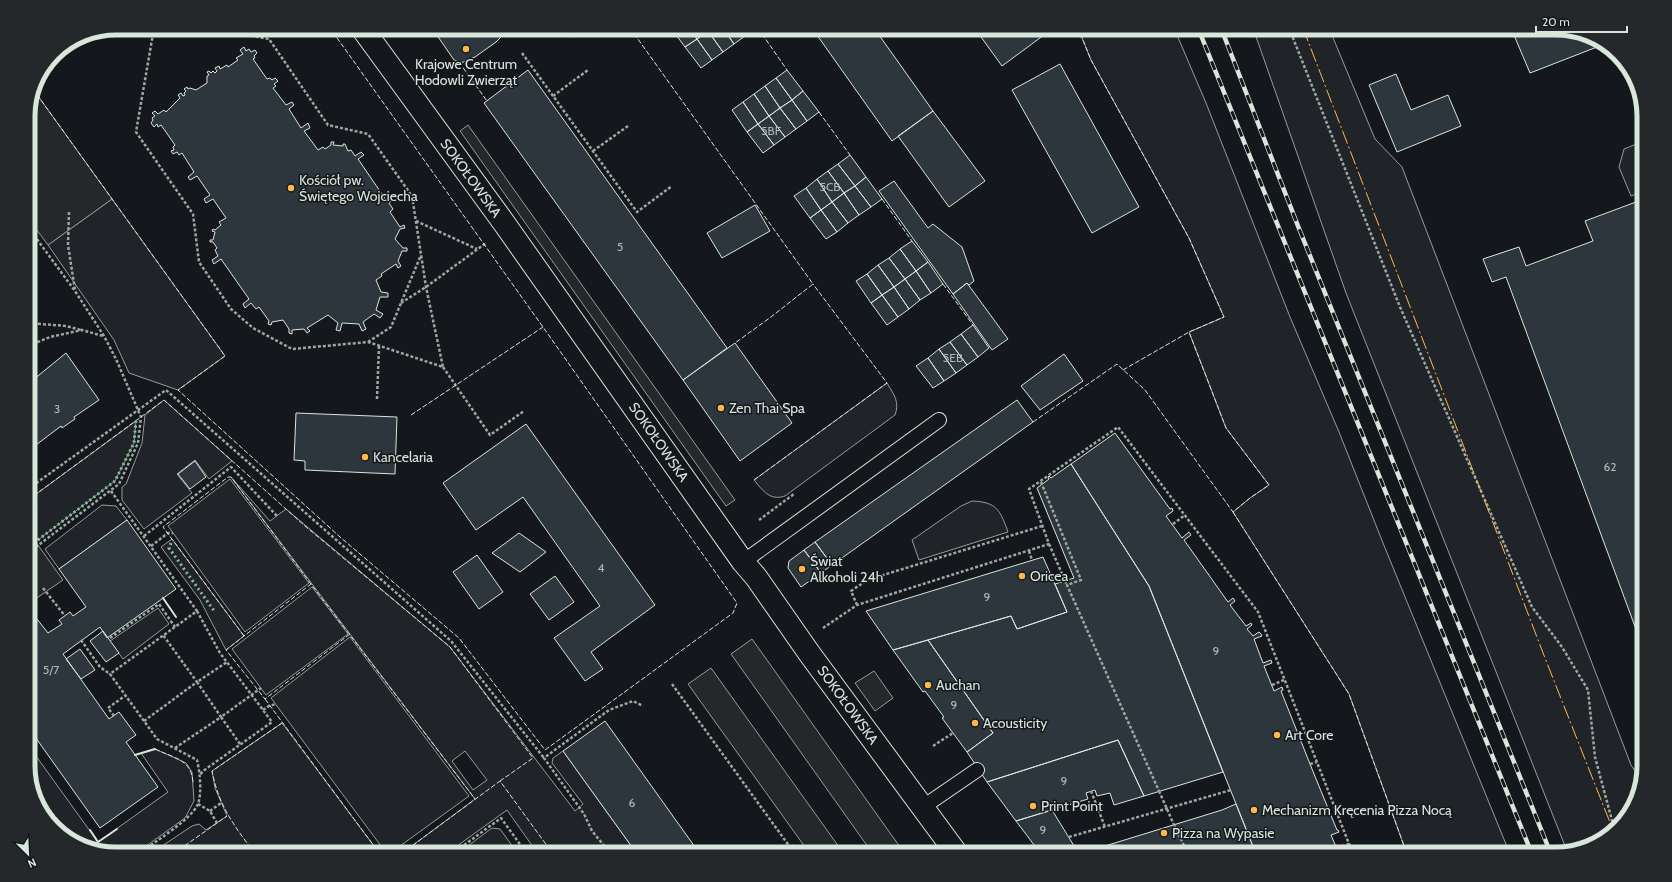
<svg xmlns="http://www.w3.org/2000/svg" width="1672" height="882" font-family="Cabin,sans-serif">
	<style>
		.green { fill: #202428; stroke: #939e99; fill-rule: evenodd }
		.parking { fill: #24282b; stroke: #939e99 }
		.building { fill: #2c363c; stroke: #d8e6dc }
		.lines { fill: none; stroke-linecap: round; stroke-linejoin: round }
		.service-casing { stroke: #d8e6dc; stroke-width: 16 }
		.minor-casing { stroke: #d8e6dc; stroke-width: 24 }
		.path { stroke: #9da8a2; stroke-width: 2.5; stroke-dasharray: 3 2; stroke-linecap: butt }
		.service { stroke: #14181c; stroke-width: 14 }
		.minor { stroke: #14181c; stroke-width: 22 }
		.rail-casing { stroke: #d8e6dc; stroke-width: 4.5 }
		.rail { stroke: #14181c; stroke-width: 3; stroke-dasharray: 9; stroke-linecap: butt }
		.path-bridge { stroke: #9da8a2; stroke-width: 2.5; stroke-dasharray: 3 2; stroke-linecap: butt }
		.hedge { stroke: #8ac095; stroke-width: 3; stroke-dasharray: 2 3; stroke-linecap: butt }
		.fence { stroke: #d8e6dc; stroke-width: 1; stroke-dasharray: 5 2; stroke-linecap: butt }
		.wall { stroke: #d8e6dc; stroke-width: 2 }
		.power { stroke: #ffb74d; stroke-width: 1; stroke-dasharray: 14 3 2 3; stroke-linecap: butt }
		.poi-dot { fill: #ffb74d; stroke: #14181c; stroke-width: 1.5 }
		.labels { text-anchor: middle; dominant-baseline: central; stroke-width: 3; stroke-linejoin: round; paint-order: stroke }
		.number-label { font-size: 12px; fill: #adbab4 }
		.poi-label { font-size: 14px; fill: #d8e6dc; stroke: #14181c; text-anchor: start }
		.street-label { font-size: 14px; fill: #d8e6dc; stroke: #14181c }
		.rim { fill: none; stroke: #d8e6dc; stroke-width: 5 }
	</style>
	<rect width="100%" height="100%" fill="#14181c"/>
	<path class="green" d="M 1078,28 L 1174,28 L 1206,103 L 1290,317 L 1339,432 L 1383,543 L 1510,854 L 1407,854 L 1349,694 L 1233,512 L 1250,498 L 1269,485 L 1226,428 L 1189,332 L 1224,317 L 1189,238 L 1091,60 Z
		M 1253,28 L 1329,28 L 1375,139 L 1402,167 L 1631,765 L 1641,780 L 1635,805 L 1605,839 L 1567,851 L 1346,293 Z
		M 1644,141 L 1644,191 L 1631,196 L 1619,167 L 1624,149 Z
		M 112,199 L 225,356 L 178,390 L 129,373 L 114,340 L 48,245 Z
		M 887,383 C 894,395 900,402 895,415 L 785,496 C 770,501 763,491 754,480 Z
		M 164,400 L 232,461 L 209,479 L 195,460 L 177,474 L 192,493 L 144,529 L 122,500 L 122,487 L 126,484 L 142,443 L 145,415 Z
		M 136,421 L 134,443 L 115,481 L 38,540 L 33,532 L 28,536 L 28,500 Z
		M 231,477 L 270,521 L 286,509 L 450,647 L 575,811 L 583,804 L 552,763 L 553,758 L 563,751 L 637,854 L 538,854 L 507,810 L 446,854 L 401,854 L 475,799 ZM 465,751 L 487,780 L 473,790 L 452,761 Z
		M 230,479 L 309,583 L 245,632 L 168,526 Z
		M 972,501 C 997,502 1000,510 1008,532 L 919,560 L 912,540 L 961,506 Z
		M 102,505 L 116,506 L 127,520 L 59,569 L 45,549 Z
		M 172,539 L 244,636 L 226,650 L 200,600 L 161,547 Z
		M 312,587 L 348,634 L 266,695 L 232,649 Z
		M 158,608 L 169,624 L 123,659 L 110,641 Z
		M 350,637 L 469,796 L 389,854 L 387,854 L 271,698 Z
		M 282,723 L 380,854 L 150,854 L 192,826 L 199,824 L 206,830 L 227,816 L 215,788 L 212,771 Z
		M 28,745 L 98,842 L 168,792 L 141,753 L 155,749 L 186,763 L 192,772 L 194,801 L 185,818 L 135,854 L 116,854 L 77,845 L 43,815 L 28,772 Z
		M 492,828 L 500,829 L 518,854 L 457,854 Z"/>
	<path class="parking" d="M 33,89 L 112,199 L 48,245 L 28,218 L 28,111 Z
		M 468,125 L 735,500 L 726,506 L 460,131 Z
		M 30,534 L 63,580 L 28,604 L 28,536 Z
		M 752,639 L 905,854 L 873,854 L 731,654 Z
		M 711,668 L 844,854 L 810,854 L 688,684 Z
		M 874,671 L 893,698 L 875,711 L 855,683 Z"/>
	<path class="building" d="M 432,28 L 506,28 L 504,34 L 496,42 L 475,57 L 461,63 L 454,60 Z
		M 568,28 L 586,28 L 574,37 Z
		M 671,28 L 689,28 L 697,39 L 685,47 Z
		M 689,28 L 706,28 L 708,31 L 697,39 Z
		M 712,28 L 723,28 L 734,44 L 723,52 L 708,31 Z
		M 723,28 L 739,28 L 745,36 L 734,44 Z
		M 739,28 L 755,28 L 745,36 Z
		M 812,28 L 874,28 L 933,111 L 892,141 Z
		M 961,28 L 1047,28 L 1048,32 L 1002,66 L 976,30 L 967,36 Z
		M 1511,28 L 1556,28 L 1593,37 L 1597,47 L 1530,73 Z
		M 708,31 L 723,52 L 712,60 L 697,39 Z
		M 697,39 L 712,60 L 701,68 L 685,47 Z
		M 244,47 L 246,51 L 249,49 L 251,52 L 255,50 L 257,53 L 254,56 L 255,58 L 253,59 L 267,79 L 270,78 L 272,80 L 275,78 L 278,81 L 274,84 L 276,86 L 273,88 L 286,105 L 292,102 L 294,105 L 289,109 L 301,128 L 308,123 L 310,128 L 304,131 L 318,150 L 323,147 L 325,149 L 331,145 L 331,142 L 334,142 L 333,145 L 343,146 L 343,144 L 345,144 L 348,151 L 351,150 L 355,156 L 361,152 L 364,155 L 358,159 L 386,200 L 393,195 L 395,198 L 389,203 L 393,209 L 390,212 L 400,227 L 404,225 L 405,228 L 400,229 L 395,239 L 403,248 L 407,248 L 407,251 L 402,251 L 398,261 L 401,266 L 398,268 L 396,264 L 381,274 L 382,276 L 376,280 L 381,292 L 388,293 L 388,297 L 380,297 L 376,310 L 383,314 L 380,318 L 374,314 L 363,322 L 366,329 L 362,331 L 359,324 L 342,323 L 340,331 L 336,330 L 338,323 L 328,315 L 307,328 L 310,331 L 307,333 L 304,329 L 292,330 L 292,334 L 289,333 L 289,329 L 283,320 L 272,322 L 271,325 L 268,324 L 269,321 L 259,307 L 256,309 L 251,303 L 245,308 L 243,304 L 249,299 L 221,259 L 214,264 L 212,260 L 218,256 L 215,250 L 217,248 L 213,242 L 210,242 L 210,240 L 213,240 L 215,232 L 212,231 L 213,229 L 215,230 L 221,225 L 219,222 L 226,218 L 213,199 L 206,203 L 204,199 L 210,195 L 197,176 L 190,180 L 188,177 L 194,172 L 182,153 L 179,155 L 177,152 L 173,154 L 171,151 L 174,150 L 173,147 L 175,145 L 161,125 L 158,127 L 157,124 L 154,127 L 151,123 L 153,120 L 152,118 L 155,116 L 152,113 L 155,111 L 158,114 L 164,110 L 166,112 L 180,98 L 178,95 L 181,93 L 183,96 L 185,95 L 184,93 L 186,91 L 184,89 L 187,87 L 188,89 L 190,88 L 196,90 L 207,83 L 207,76 L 209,75 L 207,72 L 209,71 L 211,73 L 213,71 L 215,73 L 217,71 L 215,68 L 219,66 L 220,69 L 227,65 L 228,67 L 238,60 L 236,58 L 243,54 L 240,50 Z
		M 1060,64 L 1139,207 L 1092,233 L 1012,90 Z
		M 528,70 L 727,348 L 683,380 L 484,103 Z
		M 787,70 L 803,91 L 792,100 L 776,78 Z
		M 1396,74 L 1411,110 L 1448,95 L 1461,126 L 1397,152 L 1369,85 Z
		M 776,78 L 792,100 L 780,108 L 765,86 Z
		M 765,86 L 780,108 L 769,116 L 754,94 Z
		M 803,91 L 819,112 L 807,121 L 792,100 Z
		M 754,94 L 769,116 L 758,124 L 743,102 Z
		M 792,100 L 807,121 L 796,129 L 780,108 Z
		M 743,102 L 758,124 L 747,132 L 732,110 Z
		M 780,108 L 796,129 L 785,137 L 769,116 Z
		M 933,111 L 985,181 L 949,207 L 898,136 Z
		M 769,116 L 785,137 L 774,145 L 758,124 Z
		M 758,124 L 774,145 L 763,153 L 747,132 Z
		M 850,155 L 866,177 L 855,186 L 838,164 Z
		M 838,164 L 855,186 L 844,193 L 828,171 Z
		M 828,171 L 844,193 L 832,202 L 817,179 Z
		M 866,177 L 882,199 L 871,207 L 855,186 Z
		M 817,179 L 832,202 L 821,210 L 806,188 Z
		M 894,181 L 928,228 L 933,224 L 962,247 L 974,281 L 969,285 L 967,283 L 953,294 L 879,191 Z
		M 855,186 L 871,207 L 859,215 L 844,193 Z
		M 806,188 L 821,210 L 810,218 L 794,196 Z
		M 844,193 L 859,215 L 848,223 L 832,202 Z
		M 1644,199 L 1644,651 L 1506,277 L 1492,282 L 1483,259 L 1519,247 L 1526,266 L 1593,241 L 1585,221 Z
		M 832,202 L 848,223 L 837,232 L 821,210 Z
		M 755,205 L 770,231 L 722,258 L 707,233 Z
		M 821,210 L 837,232 L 826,239 L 810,218 Z
		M 912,241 L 928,262 L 916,271 L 900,249 Z
		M 900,249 L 916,271 L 905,279 L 889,258 Z
		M 889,258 L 905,279 L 894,287 L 878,265 Z
		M 928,262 L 943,284 L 931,293 L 916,271 Z
		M 878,265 L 894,287 L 882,295 L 867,274 Z
		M 916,271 L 931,293 L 920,300 L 905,279 Z
		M 867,274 L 882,295 L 871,303 L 856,281 Z
		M 905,279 L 920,300 L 909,309 L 894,287 Z
		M 967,283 L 1008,339 L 992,350 L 953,294 Z
		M 894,287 L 909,309 L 898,317 L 882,295 Z
		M 882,295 L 898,317 L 887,325 L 871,303 Z
		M 973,325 L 989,348 L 978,357 L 961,334 Z
		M 961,334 L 978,357 L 967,365 L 950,342 Z
		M 950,342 L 967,365 L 956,373 L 939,349 Z
		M 735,343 L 792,423 L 740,461 L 683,380 Z
		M 939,349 L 956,373 L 944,381 L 928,358 Z
		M 66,353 L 99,400 L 74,417 L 75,419 L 72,421 L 62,428 L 61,426 L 28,451 L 28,384 Z
		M 1064,354 L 1083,381 L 1040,410 L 1021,386 Z
		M 928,358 L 944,381 L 933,388 L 916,366 Z
		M 1017,400 L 1033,422 L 832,565 L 815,542 Z
		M 296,413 L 397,417 L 395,474 L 305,470 L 305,461 L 294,460 Z
		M 526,424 L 655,605 L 591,652 L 603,669 L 585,681 L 554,638 L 600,606 L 523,497 L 476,530 L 443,483 Z
		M 1115,433 L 1170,509 L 1172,508 L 1173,511 L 1166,516 L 1182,538 L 1189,532 L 1191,535 L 1184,540 L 1228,602 L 1233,598 L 1235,601 L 1230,605 L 1246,626 L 1251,623 L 1252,625 L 1247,629 L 1253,636 L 1259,632 L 1261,634 L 1262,636 L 1254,639 L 1263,663 L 1271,660 L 1272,663 L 1264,666 L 1274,691 L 1282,687 L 1283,690 L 1281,691 L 1314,774 L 1337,830 L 1338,830 L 1339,832 L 1331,835 L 1339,854 L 1256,854 L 1149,586 L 1071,464 Z
		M 195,461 L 206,477 L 190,489 L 178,474 Z
		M 1071,464 L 1149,586 L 1223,772 L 1144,796 L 1118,740 L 987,782 L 967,752 L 993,733 L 928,640 L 1011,616 L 1017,629 L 1067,612 L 1055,584 L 1074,578 L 1037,488 L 1049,479 L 1048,477 L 1049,476 L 1051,478 Z
		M 127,520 L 176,589 L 107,638 L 100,627 L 63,654 L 109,719 L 119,712 L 136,735 L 126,742 L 158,787 L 100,828 L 28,727 L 28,626 L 37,619 L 48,633 L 62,624 L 59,620 L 70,612 L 73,616 L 86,607 L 59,569 Z
		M 519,533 L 546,552 L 520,572 L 492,553 Z
		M 815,542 L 832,565 L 821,573 L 804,550 Z
		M 804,550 L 821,573 L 801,587 L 788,568 L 789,561 Z
		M 477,555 L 503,592 L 479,609 L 453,572 Z
		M 1043,557 L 1067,612 L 1017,629 L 1011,616 L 893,650 L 866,611 Z
		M 555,576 L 574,602 L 549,620 L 530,594 Z
		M 103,631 L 119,653 L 106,662 L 90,641 Z
		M 928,640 L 993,733 L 967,752 L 942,718 L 944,717 L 925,691 L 923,692 L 893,650 Z
		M 80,649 L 95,670 L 81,679 L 66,659 Z
		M 605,721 L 700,854 L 637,854 L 563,751 Z
		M 1118,740 L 1144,796 L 1114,805 L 1110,793 L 1097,796 L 1095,790 L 1086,793 L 1088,799 L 1016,821 L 987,782 Z
		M 1236,804 L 1256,854 L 1079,854 L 1222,810 Z
		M 1052,810 L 1079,854 L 1041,854 L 1016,821 Z"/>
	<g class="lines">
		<defs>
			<path id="service" d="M 743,562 L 939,420
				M 923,807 L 977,770"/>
			<path id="minor" d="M 362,28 L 504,223 L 743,562 L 756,577 L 809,653 L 957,854"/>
		</defs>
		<use href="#service" class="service-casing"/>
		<use href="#minor" class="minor-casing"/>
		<path class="path" d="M 154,28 L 136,132 L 193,214 L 199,262 L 231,309 L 253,328 L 292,349 L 368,342 L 443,367 L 426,287 L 412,196 L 368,134 L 328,125 L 269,39 L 209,28
			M 1289,28 L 1400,307 L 1532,607 L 1562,647 L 1588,690 L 1595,757 L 1614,828
			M 522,53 L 637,212 L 672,186
			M 553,96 L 588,70
			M 593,151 L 628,126
			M 69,212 L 68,245 L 75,290
			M 416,221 L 477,249
			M 28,227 L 75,291 L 104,336 L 116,359 L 141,417 L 138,443 L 119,484 L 28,553
			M 401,303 L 426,287 L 486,243
			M 28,323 L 66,326 L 81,330
			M 368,342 L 391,327 L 421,255
			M 28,346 L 50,337 L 82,330 L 103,336
			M 443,367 L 490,435 L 524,411
			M 377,399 L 379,346
			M 1041,482 L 1081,580 L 1067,585 L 1159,791
			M 28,489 L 166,390 L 451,641 L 544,758
			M 111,491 L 197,611 L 110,674 L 157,739 L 197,760 C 200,772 202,793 198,804 C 191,820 153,843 138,854
			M 759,520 L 794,494
			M 1173,524 L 1185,515
			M 144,536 L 231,467 L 277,516
			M 1049,544 L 1067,585
			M 151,546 L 168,533 L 173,533
			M 1029,551 L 1032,560
			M 43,588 L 65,616
			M 857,605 L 851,591 L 867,580 L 1042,526
			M 197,611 L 220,653 L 272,722 L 203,771 L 200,775
			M 823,628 L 857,605 L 1049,544 L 1029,489 L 1118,427 L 1258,612 L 1353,854
			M 110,638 L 159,604 L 175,627
			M 81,640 L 100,667 L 110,674
			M 672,684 L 795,854
			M 1272,685 L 1284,680
			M 263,710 L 269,706 L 276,704
			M 114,716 L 108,708 L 126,695
			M 144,721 L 197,682 L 163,635
			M 240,744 L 221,717 L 261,688
			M 933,746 L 953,733
			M 175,748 L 221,717 L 197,682 L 227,662
			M 1310,764 L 1317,762
			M 1091,791 L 1105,827
			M 198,804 L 210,811 L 217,823
			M 210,811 L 221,803
			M 1174,825 L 1188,854
			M 1069,837 L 1231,790
			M 1337,848 L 1349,844
			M 452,854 L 501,818 L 527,854
			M 611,854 L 592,831 L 584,814 L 544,758 L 609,710 L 633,701 L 643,706
			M 1010,854 L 1036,847
			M 1224,854 L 1240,849"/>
		<use href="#service" class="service"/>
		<use href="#minor" class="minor"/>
		<defs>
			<path id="rail" d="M 1198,28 L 1532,854
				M 1221,28 L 1298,226 L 1551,854"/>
		</defs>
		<use href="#rail" class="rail-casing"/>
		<use href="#rail" class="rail"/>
		<path class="path-bridge" d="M 1159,791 L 1174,825"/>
		<path class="hedge" d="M 38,540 L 115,481 L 134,443 L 136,421
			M 171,543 L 169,548 L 215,612
			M 35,790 L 70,839"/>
		<path class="fence" d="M 630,28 L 813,284 L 771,317 L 735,343
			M 758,28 L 787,70
			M 459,62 L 487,101
			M 33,89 L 225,356 L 178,390 L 340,537 L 459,638 L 545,750 L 733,613 L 737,603 L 543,327 L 330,28
			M 819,112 L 850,155
			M 882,199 L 912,241
			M 943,284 L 973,325
			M 1123,370 L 1189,332
			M 411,415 L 543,327
			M 1033,422 L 1117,364 L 1145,390 L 1233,512 L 1250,498 L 1269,485 L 1226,428 L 1189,332 L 1224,317 L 1189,238 L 1091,60 L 1078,28
			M 754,480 L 887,383 L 813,284
			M 28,500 L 164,400 L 305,526 L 450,647 L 533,758 L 500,781
			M 1233,512 L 1349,694 L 1407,854
			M 350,634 L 265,699 L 226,650 L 311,584 L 475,799
			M 244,636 L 163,527 L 228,477 L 231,477 L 311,584
			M 265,699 L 380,854
			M 155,749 C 174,758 191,759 193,782
			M 173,854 L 227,816
			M 255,854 C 234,825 219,807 212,771 L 282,723
			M 312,854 L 317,851 L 319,854
			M 401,854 L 500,781 L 553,854"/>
		<path class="wall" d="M 163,598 L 176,617
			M 135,755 L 155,749
			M 90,830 L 98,842 L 117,829"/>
		<path class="power" d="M 1303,28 L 1545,658 L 1613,830"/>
	</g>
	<g class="poi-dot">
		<circle cx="466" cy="49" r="4"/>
		<circle cx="291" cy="188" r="4"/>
		<circle cx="721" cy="408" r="4"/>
		<circle cx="365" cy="457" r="4"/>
		<circle cx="802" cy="569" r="4"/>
		<circle cx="1022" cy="576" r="4"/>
		<circle cx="928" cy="685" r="4"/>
		<circle cx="975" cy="723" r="4"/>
		<circle cx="1277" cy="735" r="4"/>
		<circle cx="1033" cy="806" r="4"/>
		<circle cx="1254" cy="810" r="4"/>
		<circle cx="1164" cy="833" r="4"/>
	</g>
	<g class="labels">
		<g class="number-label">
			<text x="771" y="130">5BF</text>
			<text x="830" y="186">5CB</text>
			<text x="620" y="246">5</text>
			<text x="953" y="357">5EB</text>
			<text x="57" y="408">3</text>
			<text x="1610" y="466">62</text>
			<text x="601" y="567">4</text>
			<text x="987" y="596">9</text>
			<text x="1216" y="650">9</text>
			<text x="51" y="669">5/7</text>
			<text x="954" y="704">9</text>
			<text x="1064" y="780">9</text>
			<text x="632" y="802">6</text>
			<text x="1043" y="829">9</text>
		</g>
		<g class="poi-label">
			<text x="466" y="64" text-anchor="middle">Krajowe Centrum<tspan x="466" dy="16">Hodowli Zwierząt</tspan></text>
			<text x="299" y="180">Kościół pw.<tspan x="299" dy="16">Świętego Wojciecha</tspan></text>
			<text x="729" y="408">Zen Thai Spa</text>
			<text x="373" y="457">Kancelaria</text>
			<text x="810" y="561">Świat<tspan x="810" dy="16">Alkoholi 24h</tspan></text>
			<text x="1030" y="576">Oricea</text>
			<text x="936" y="685">Auchan</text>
			<text x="983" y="723">Acousticity</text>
			<text x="1285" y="735">Art Core</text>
			<text x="1041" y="806">Print Point</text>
			<text x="1262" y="810">Mechanizm Kręcenia Pizza Nocą</text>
			<text x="1172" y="833">Pizza na Wypasie</text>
		</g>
		<g class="street-label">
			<text transform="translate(471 178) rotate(54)">SOKOŁOWSKA</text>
			<text transform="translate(659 442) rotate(55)">SOKOŁOWSKA</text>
			<text transform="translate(848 705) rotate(54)">SOKOŁOWSKA</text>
		</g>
	</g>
	<path d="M0 0H1672V882H0ZM116 35H1556A81 81 0 0 1 1637 116V766A81 81 0 0 1 1556 847H116A81 81 0 0 1 35 766V116A81 81 0 0 1 116 35Z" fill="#24282b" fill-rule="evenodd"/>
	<path class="rim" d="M116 35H1556A81 81 0 0 1 1637 116V766A81 81 0 0 1 1556 847H116A81 81 0 0 1 35 766V116A81 81 0 0 1 116 35Z"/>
	<g transform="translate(28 854) rotate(156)" stroke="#14181c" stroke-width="3" paint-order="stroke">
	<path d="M0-3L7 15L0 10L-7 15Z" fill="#d8e6dc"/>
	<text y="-6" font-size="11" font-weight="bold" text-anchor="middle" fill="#d8e6dc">N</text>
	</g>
	<path d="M1536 26v6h91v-6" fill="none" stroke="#d8e6dc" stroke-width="2"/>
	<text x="1542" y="26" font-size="12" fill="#d8e6dc" stroke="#14181c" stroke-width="3" paint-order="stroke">20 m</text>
</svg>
